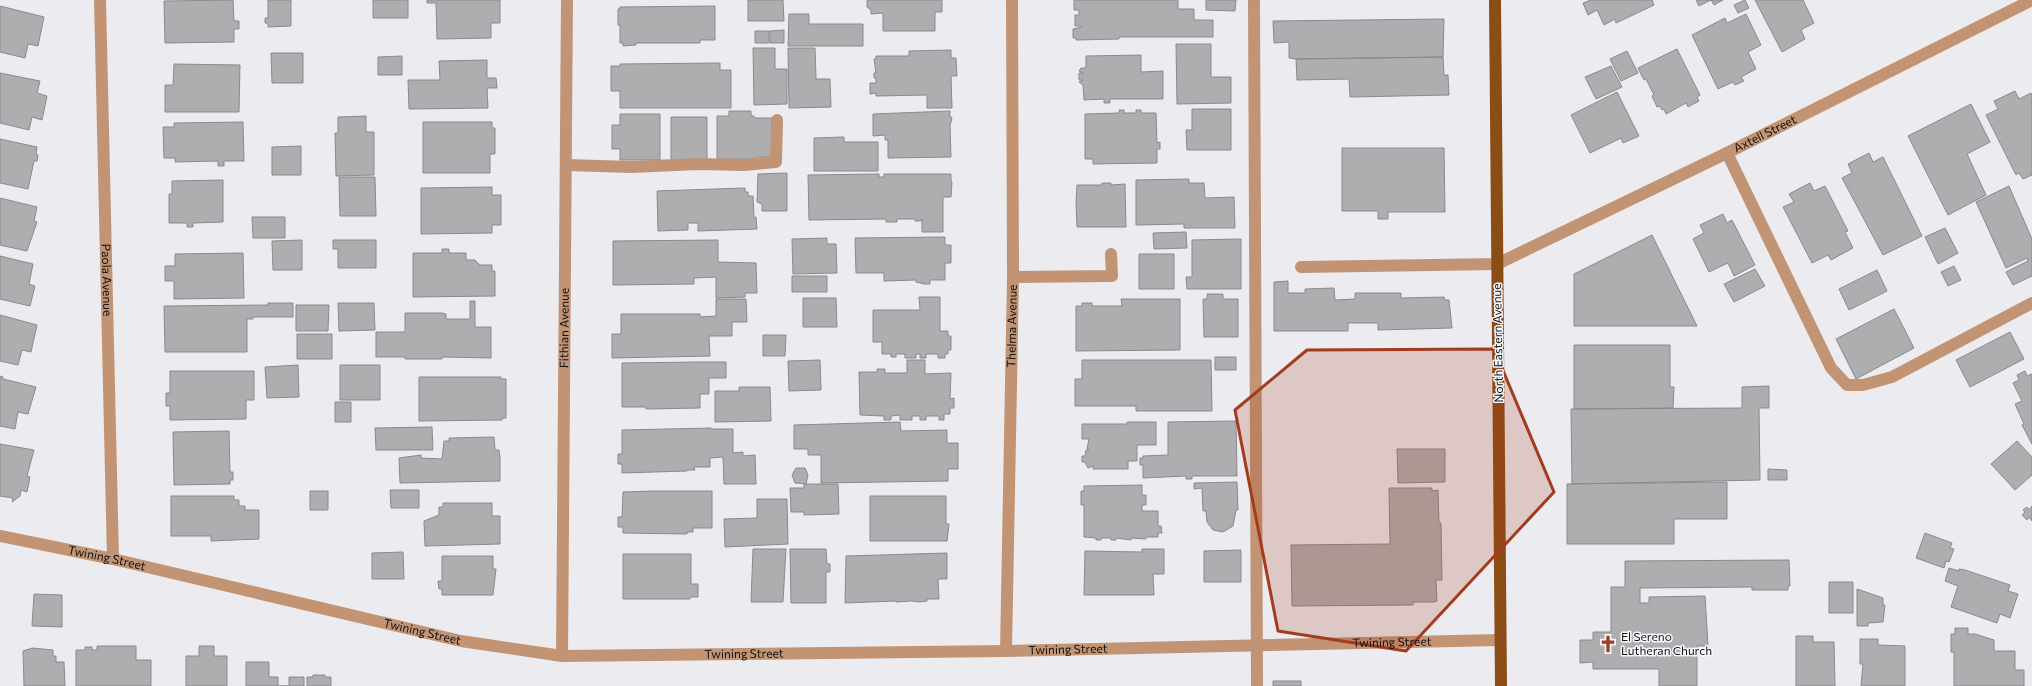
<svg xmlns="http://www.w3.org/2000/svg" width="2032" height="686" font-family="Commissioner,sans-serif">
<rect width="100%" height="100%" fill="#ececf0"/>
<path fill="#aeaeb1" stroke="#8a898d" d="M233 0 234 21H239V29H234V42L165 43 164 1Z
M268 0H291V26L268 27V23H265V18H268Z
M373 0H408V18H373Z
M427 0H500V23H491V38L437 39 436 3H427Z
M748 0H783L784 21H748Z
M867 0H942V12H935V31H883V13L871 14V10L867 7Z
M1074 0H1178V9H1194V20H1213V37H1119V39L1076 40V38H1073V29L1082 27V26H1075V15H1079V10H1074Z
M1206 0H1236L1235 11 1206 10Z
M1591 0H1652L1654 5 1616 23 1615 19 1604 25 1597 10 1588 15 1583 3Z
M1696 0H1723L1714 5 1711 0 1699 6Z
M1745 0 1749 8 1738 13 1734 5Z
M1755 0H1803L1814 23 1801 30 1805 39 1782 52Z
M0 6 44 17 38 46 28 44 25 58 0 52Z
M715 6V40H700V43H636V45L623 46V43H620V25H618V9H620V7Z
M789 14H809V24H863V46H788Z
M1746 14 1761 45 1748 52 1756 69 1741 77 1744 81 1735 85 1733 82 1718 89 1692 35 1725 18 1727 23Z
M1444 19 1443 57 1296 59 1289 58V42L1274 43 1273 21Z
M784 30V43H770V31Z
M755 31H769V43H755Z
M1176 44H1211V77H1231V103L1177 104Z
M753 48H775V69H787V104L754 105Z
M788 48H815L816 79H830L831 107 789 108Z
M1677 49 1700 95 1697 97 1699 101 1688 107 1686 103 1666 114 1664 109 1662 110 1660 106 1657 107 1652 96 1654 95 1646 79 1644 80 1638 68Z
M951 50V58H956L957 76H951L952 108H927V95L876 96V93L870 94V83H876V78H874V73H876L874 59H876V56H909V51Z
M1627 51 1638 73 1621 81 1610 59Z
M271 53H303V83H272Z
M1141 55V72L1163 71V99H1110V103H1104V99L1084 100 1083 85 1079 82 1083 80H1079V73H1083L1079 71 1081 68H1086V56Z
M402 56V75H378V57Z
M1443 57 1444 75H1448L1449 95 1350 97 1349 79 1297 80 1296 59Z
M487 60V78H496L497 88H487L488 108 409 109 408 80H440L439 61Z
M720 63V70H731V108H620V91H611V66H620V64Z
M174 64 240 65 239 112H165V85H173Z
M1611 66 1622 87 1596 99 1585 77Z
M0 73 40 81 37 93 47 96 42 120 32 117 29 130 0 123Z
M2015 91 2019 99 2031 93 2032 95V175L2023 179 2019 173 2016 175 1986 115 1998 109 1994 101Z
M1617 92 1639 136 1623 143 1621 138 1590 153 1571 115Z
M1971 104 1990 142 1967 154 1986 195 1948 215 1908 136Z
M1192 109H1231V150H1187L1186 130H1192Z
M1119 110H1124V113H1136V110H1141V113H1156L1157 143 1160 142V149H1157V163L1093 164V159H1085V114L1119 113Z
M729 111H751V116H754V118H772V157H755V159H717V116H729Z
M950 111V116L952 118 950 126 951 157 888 158V140H885V135L873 136V114Z
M620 114H660V160H620V149H612V125H620Z
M366 116V132H374V175L336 176 335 133H338V117Z
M671 117H707V160H671Z
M243 122 244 161H224V166H218V161L175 162V158H164L163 127H174V123Z
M423 122H492V128H495V154H490V173H423Z
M844 137V142H878V171H814V138Z
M0 139 37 147 36 154 38 155 37 161H34L28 189 0 183Z
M301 146V175H272V147Z
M1342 148H1444L1445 212H1388V219H1378V211H1342Z
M1869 153 1873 162 1883 157 1922 236 1883 255 1842 178 1852 173 1848 164Z
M787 173V211H762V204L757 202 758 174Z
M879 174V177H884V174H951V181L952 182 951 197H943V232H922V219L921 221H915V219H897V222H886V219L809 220 808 175Z
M339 177H375L376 216H340Z
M1189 179V183H1204L1205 198 1234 197 1235 228H1184V224L1136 225V180Z
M223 180V222L193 223V227H187V223H169V194H172V181Z
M1102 183H1111V185L1125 184 1126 227H1077L1076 203 1077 185H1102Z
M1810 183 1814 191 1825 186 1848 231 1845 232 1853 248 1831 260 1828 255 1812 263 1783 207 1794 202 1789 194Z
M2009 186 2032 239V276L2013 285 2006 272 2028 261 2027 258 2006 268 1976 202Z
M492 187V195H501V225H492V233L421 234V188Z
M745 188V192H748V196H753L754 217H756L757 229 698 231V223H688V230L658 231 657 191Z
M0 198 37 207 34 221 37 222 27 251 0 245Z
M1723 214 1727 223 1732 220 1755 265 1734 276 1728 263 1709 272 1693 239 1704 233 1700 225Z
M252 217H285V238H253Z
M1945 228 1958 253 1938 264 1925 237Z
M1186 232 1187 248 1154 249 1153 233Z
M1652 235 1697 326H1574V274Z
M945 237V245H951V263H945V280H930V284H924L916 282V280L884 281V273H856L855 238Z
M827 238V244H836L837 273 793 274 792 239Z
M1241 239V289H1187L1186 277H1192V240Z
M302 240V270H273L272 241Z
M333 240H376V268H338V249H333Z
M718 240V262L756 263 757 293H745V297L716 298V277L694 278V284L613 285V241Z
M442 249H449V253H466V260H475L480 265H492V271H495V296L413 297V253H442Z
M243 253 244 298 174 299V281H165V266H175V254Z
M1139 254H1174V289H1139Z
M0 256 33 264 29 284 35 286 30 306 0 299Z
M1954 266 1961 280 1948 286 1941 272Z
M1755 269 1765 286 1734 302 1724 284Z
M1877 270 1887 291 1849 310 1839 289Z
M792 276H827V292H792Z
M1288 281V293H1305V289L1334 288 1335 300 1355 299V293H1401V298L1444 297 1445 300H1449L1452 328 1378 330V323H1348V331H1274V282Z
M1207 294H1223V299H1238V337H1204L1203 299H1207Z
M919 297H940V331H948V336H951V350H948V354H945V358H938V354H926V358H920V354H916V358H905V354H896V357H891V354H882V342H873V310H920Z
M803 298H836L837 327H803Z
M716 299H746L747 322H732V336H709L710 356 612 358V334H621V314H700V317L716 316Z
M1121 299H1180V350L1076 351V306H1082V303H1092V306H1122Z
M470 301H475V327H491V358L442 357V359H405V357H376V332H405V313H442L446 314V319H470Z
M268 303H293V317H253V319H247V352H165L164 306 268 305Z
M338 303H374L375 330 339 331Z
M296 305H329L328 331H296Z
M1894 309 1914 348 1856 379 1836 339Z
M0 315 37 325 31 352 22 350 18 365 0 361Z
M2010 332 2024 359 1970 387 1956 360Z
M297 334H332V359H297Z
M763 335H786L785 356H763Z
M1574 345H1670V387H1674L1673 408 1574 409Z
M1215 357H1236V370H1215Z
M820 360 821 390 789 391 788 361Z
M907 360H925V374L951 373 950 399 954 398V408H950V414H944V420H939V416H926V420H920V416H912V420H900V415L891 416V420H884V416L860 415 859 372H877V369H885V373H907Z
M1082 360H1211L1212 411H1136V406H1075V379H1082Z
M698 362H726V378H709V394H700V408L646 409V407H622V363Z
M298 365 299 397 267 398 265 367Z
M340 365H380V400H340Z
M170 371H254V400H246V419L170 420V406H166V393H170Z
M2025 371 2027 376 2032 374V444L2022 425 2024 424 2015 404 2022 401 2013 383 2019 380 2017 375Z
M0 376 3 377V379L36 387 28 414 18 412 15 429 0 426Z
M419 377H501V379H506V418H502V420L419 421Z
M1769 386V408H1759L1760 480 1572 484 1571 409 1742 408V387Z
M739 387H770L771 421 715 422V391H739Z
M335 402H351V422H335Z
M1236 421 1237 476H1192V479H1186V476L1143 478V465H1140V458H1143V456L1168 455V422Z
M900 422 901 431 947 430V443H958V469H948V481L821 483V455H808V449H794V425Z
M1127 422H1156V445H1137V461H1128V469H1093V466L1088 468 1085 462H1082V456H1085L1086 450H1089L1087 449 1089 439H1082V424H1127Z
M432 427 433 450H376L375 428Z
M711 428V429H733V453L743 452V456L755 455 756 484H724L723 457 710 458V467H694L695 470H687V471L622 473V464H618V454H622V430Z
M229 431 230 472H233V480H230V484L174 485 173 432Z
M494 437 495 450H499L500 458V481L400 483 399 458 421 455V458L442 459 444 441H449V438Z
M2017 441 2032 457V475L2015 490 1991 464Z
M0 444 34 450 27 476 30 477 27 492 21 490 20 496 12 502 13 498 0 496Z
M1397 449H1445V482L1398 483Z
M796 468H805L808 475 806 484 795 483 792 475Z
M1768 469 1787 470V480H1768Z
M1237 482 1238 510H1236L1233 526 1223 532 1213 530 1207 522 1206 511H1203L1202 488 1194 489V483Z
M1727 482V519H1674V544H1567V484Z
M804 484H838L839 514 804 515V512H791L790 488H804Z
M1142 485V495H1146V505H1142V511H1158V526H1161L1162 533H1158V537H1146V539L1131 538V540L1116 538V540H1111V538H1101V540H1096V538L1084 537V505H1081V491H1084V486Z
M1389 488H1432V491L1438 490 1439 523H1441L1442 580H1436L1437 601 1434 602H1413V605L1292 606 1291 545 1390 544Z
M390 490H419V508H391Z
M310 491H328V510H310Z
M654 491H712V528H693V532H687V534L623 533V527H618V517H622L623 492Z
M171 496H234V500H239V506H245V510H259V539L211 541V536H171Z
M870 496H946V524H949L947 541H870Z
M757 499H787L788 544 725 547 724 519 757 518Z
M443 503H492V516H500V544L425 546 424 521 439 515V507H443Z
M2032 506V521L2029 517 2027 520 2022 515 2025 512 2023 510 2027 507 2029 510Z
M1925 533 1952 543 1950 548 1954 549 1949 562 1946 561 1944 568 1916 558Z
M753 549H786L783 602H751Z
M790 549H826L827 564H830V572H826V603H791Z
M1142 549H1164V574H1153L1154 595H1084L1085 551 1142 552Z
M1241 550V582H1204V551Z
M403 552 404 579H372V553Z
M947 553V579H938L939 599H927V601L920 602 911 601 896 602V601L845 603 846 556Z
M623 554H691V584H698V597H690V599H623Z
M442 556H493V569H496L493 595H442V589H439L438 581H442Z
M1789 560 1790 586H1788V590H1752V587L1640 588V603H1649V597L1705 596 1708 646H1697V686H1659V669H1593V662L1580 663V640H1593V632H1611V587H1625V561Z
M1949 568 1959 571V569L1965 570 2010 585 2008 591 2018 594 2010 618 2000 614 1997 623 1951 607 1958 586 1945 581Z
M1829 582H1853V613H1829Z
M1857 589 1883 598V605H1885L1883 622 1868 623V626H1857Z
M34 594 62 595V627L32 626Z
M1955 628H1968V634H1975L1994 640V651H2015V670H2024V686H1954V652H1951V634H1955Z
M1796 636H1813V642H1834L1835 686H1796Z
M1860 639H1878V645L1905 646V686H1861L1863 664H1860Z
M97 646H136V660H151V686H76V650H85V647H92V650H97Z
M199 646H214V656H227V686H186V656H199Z
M32 648 53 650V656H56V662H64L65 686H24L23 651Z
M246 662H269V677H278V686H289V677H304V686H246Z
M313 675H325V677H331V686H307V677H313Z
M1273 681H1301V686H1273Z"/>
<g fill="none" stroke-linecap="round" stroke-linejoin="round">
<g stroke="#c29474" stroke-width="12">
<path id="s1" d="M100 0 113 559"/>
<path d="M1254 0 1257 686"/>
<path d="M1727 153 1831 368 1847 385H1863L1892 377 2032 303"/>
<path d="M566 165 632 167 698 164 744 165 776 162 777 120"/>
<path id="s2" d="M1301 267 1497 264 1727 153 2032 0"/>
<path d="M1013 277 1112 276 1111 254"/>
<path id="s3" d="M0 536 113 559 461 641 562 656 1006 651 1500 640"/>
<path id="s4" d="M1006 651 1013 277 1012 0"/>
<path id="s5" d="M562 656 567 0"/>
</g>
<path stroke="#8c4c15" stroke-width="12" d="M1495 0 1501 686"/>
</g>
<path fill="#a33b1f" fill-opacity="0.2" stroke="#a33b1f" stroke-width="3" stroke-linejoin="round" d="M1494 349 1554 492 1406 651 1278 631 1235 410 1307 350Z"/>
<defs>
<g id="church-bare" transform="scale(1.38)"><path d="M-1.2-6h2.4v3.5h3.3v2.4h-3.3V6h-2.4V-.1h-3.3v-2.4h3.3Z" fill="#a33b1f" stroke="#f9f9fd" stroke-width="2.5" paint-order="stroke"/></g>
</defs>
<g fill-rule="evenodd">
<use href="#church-bare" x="1608" y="644"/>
</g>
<g text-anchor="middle" stroke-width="3" stroke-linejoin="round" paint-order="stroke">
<g font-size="12" fill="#111112" stroke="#f9f9fd">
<text dy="4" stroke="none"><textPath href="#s2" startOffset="494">Axtell Street</textPath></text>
<text dy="4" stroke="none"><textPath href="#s1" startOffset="280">Paola Avenue</textPath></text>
<text dy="4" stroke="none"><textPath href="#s4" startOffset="325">Thelma Avenue</textPath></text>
<text dy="4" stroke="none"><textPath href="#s5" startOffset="328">Fithian Avenue</textPath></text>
<text transform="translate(1498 343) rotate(-91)" y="4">North Eastern Avenue</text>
<text dy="4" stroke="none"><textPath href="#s3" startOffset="109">Twining Street</textPath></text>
<text dy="4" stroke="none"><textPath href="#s3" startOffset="433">Twining Street</textPath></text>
<text dy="4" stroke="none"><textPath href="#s3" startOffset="1405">Twining Street</textPath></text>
<text dy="4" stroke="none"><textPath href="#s3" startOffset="1081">Twining Street</textPath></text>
<text dy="4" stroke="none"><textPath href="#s3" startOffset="757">Twining Street</textPath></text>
</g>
<g font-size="12" fill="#111112" stroke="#f9f9fd" text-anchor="start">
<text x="1621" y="641">El Sereno<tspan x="1621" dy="14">Lutheran Church</tspan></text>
</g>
</g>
</svg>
